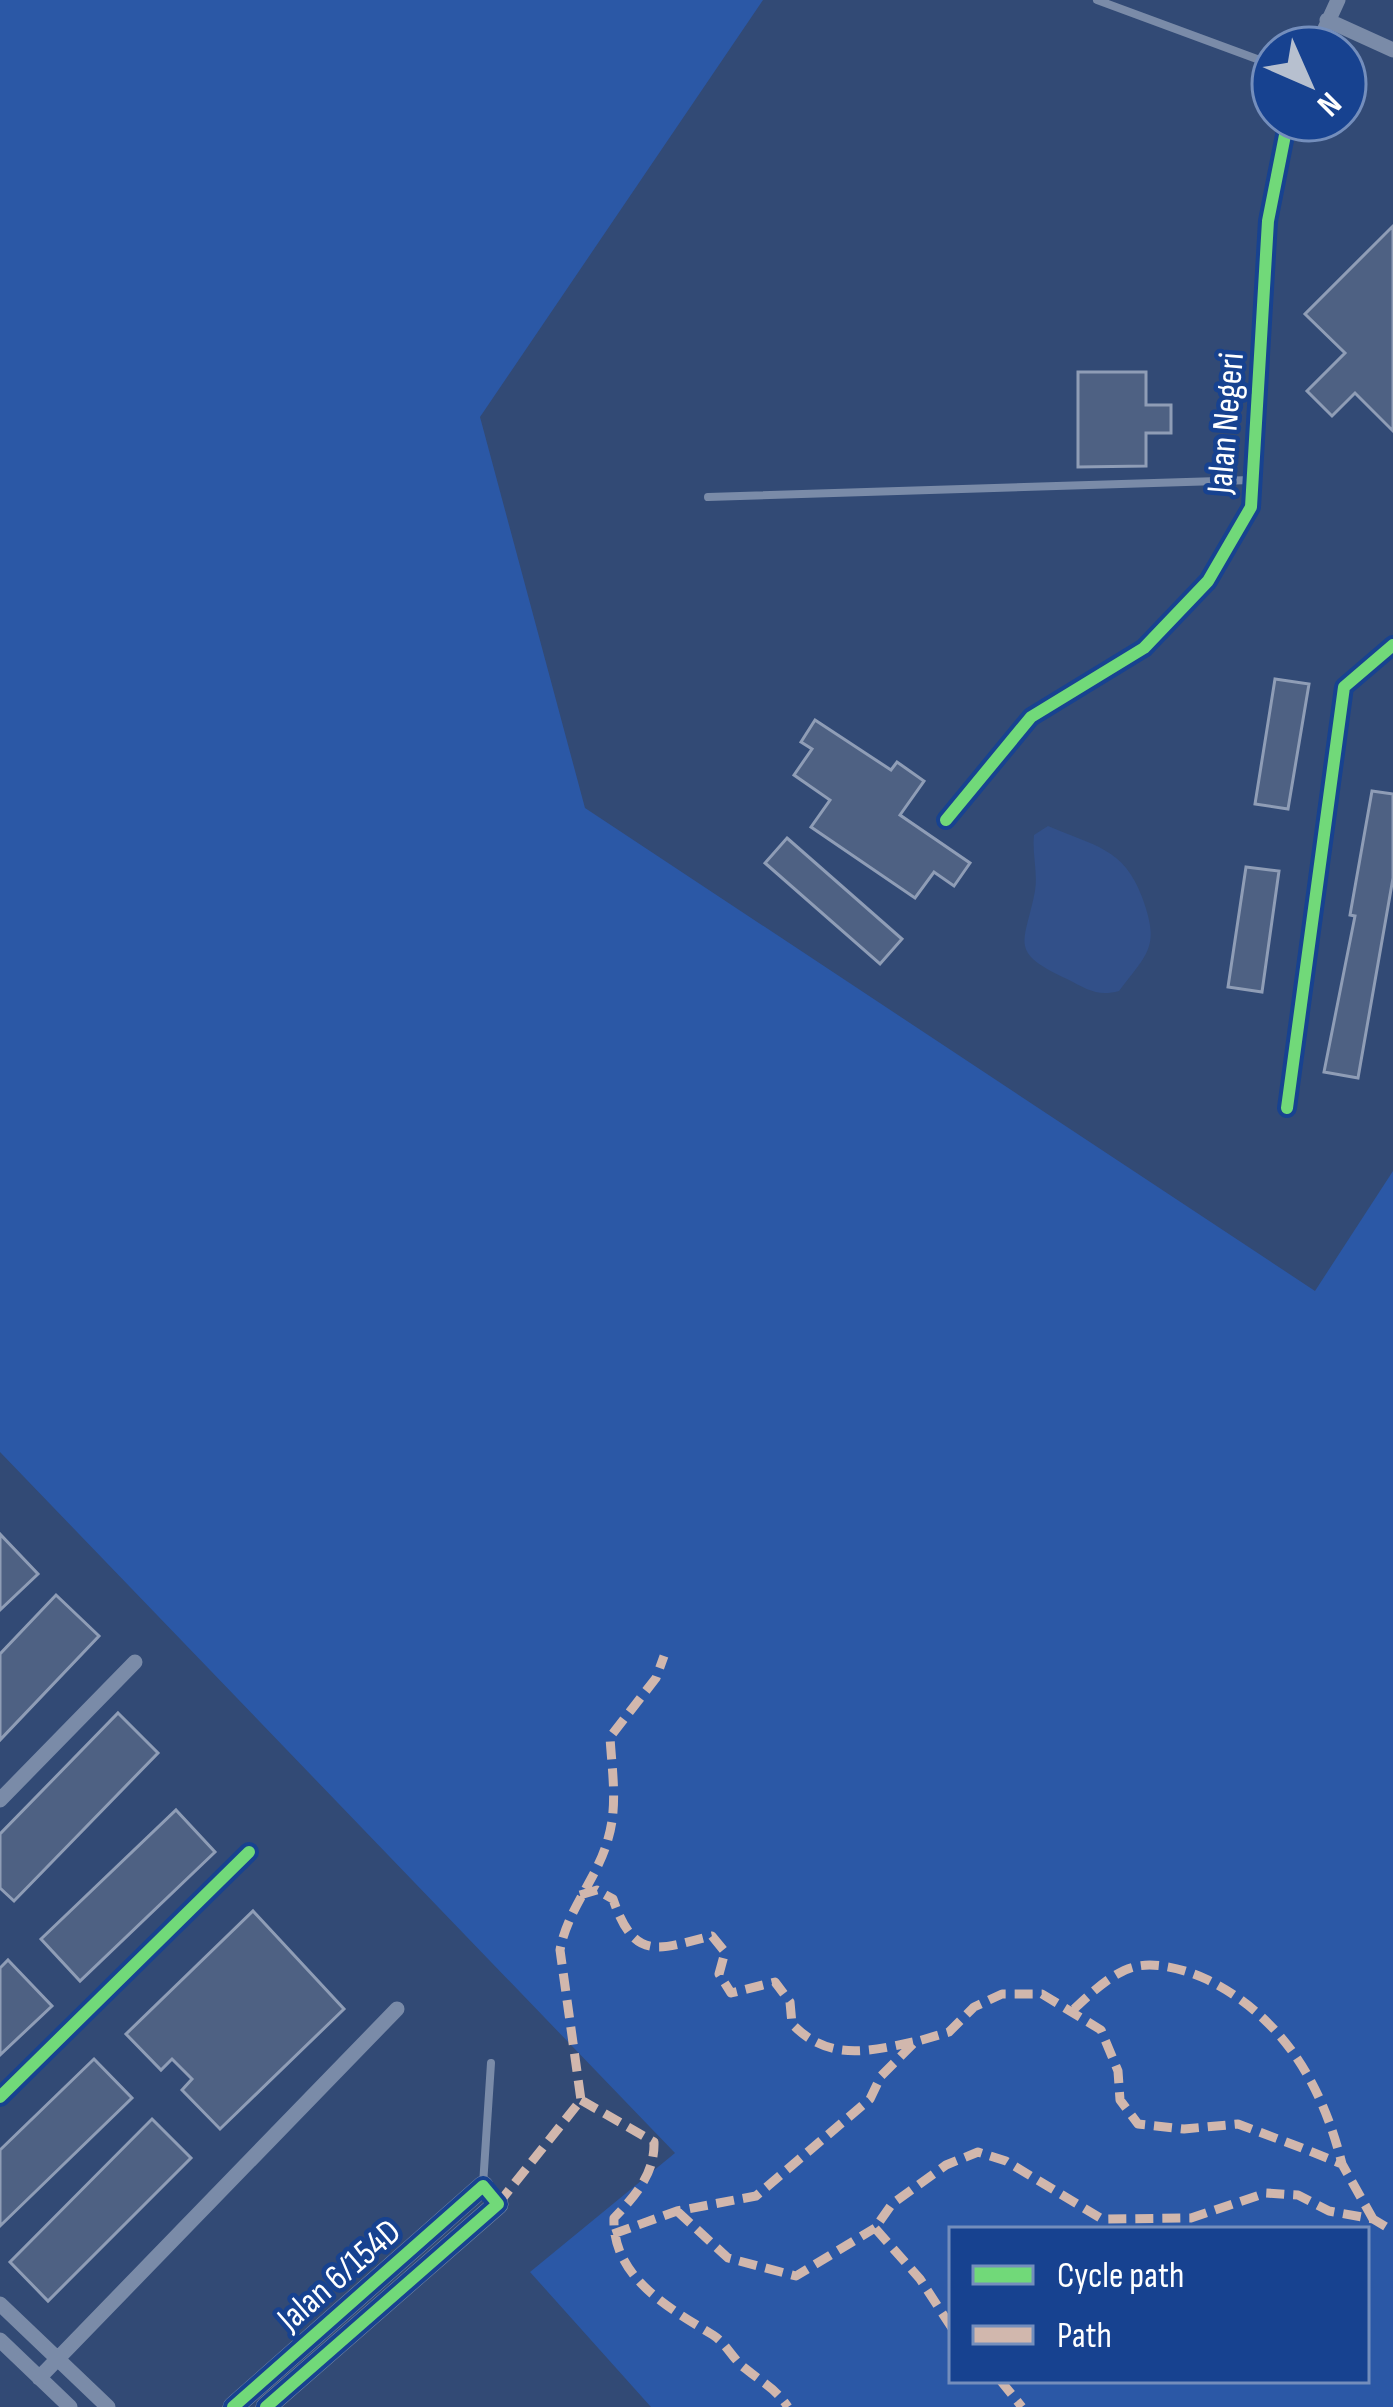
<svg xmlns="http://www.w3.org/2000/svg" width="1393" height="2407" font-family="'Sofia Sans Condensed',sans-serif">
<rect width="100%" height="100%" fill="#324a75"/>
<path fill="#2b58a6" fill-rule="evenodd" d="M0 0H763L480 417 585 808 1315 1291 1393 1171V2407H651L530 2272 675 2153 0 1452ZM952 2230H1366V2380H952Z"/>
<path fill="#325089" d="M1048 826C1094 846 1124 848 1142 897 1160 946 1149 952 1119 991 1097 997 1087 989 1067 979 1007 951 1025 944 1035 891 1038 872 1032 854 1034 835Z"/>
<path fill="#4e6183" stroke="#8f9db6" stroke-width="3" d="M1393 226V431L1355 393 1332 416 1307 391 1345 353 1305 314Z
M1078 372H1146V405H1171V433H1146V466L1078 467Z
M1275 679 1309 684 1288 809 1255 804Z
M815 720 891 770 897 762 924 781 900 815 970 863 954 886 934 872 915 898 811 827 830 800 794 775 812 749 801 742Z
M1372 791 1393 794V878L1358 1078 1324 1072 1355 916 1350 915Z
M787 838 902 939 880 964 765 863Z
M1246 867 1279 871 1262 992 1228 987Z
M0 1534 38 1574 0 1610Z
M56 1595 99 1636 0 1740V1654Z
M118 1713 158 1753 14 1901 0 1888V1834Z
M176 1810 215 1852 80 1981 41 1939Z
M253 1911 344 2009 220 2129 182 2090 192 2079 172 2059 161 2070 126 2034Z
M8 1960 52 2006 0 2055V1968Z
M94 2059 132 2098 0 2226V2150Z
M152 2119 191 2158 48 2301 10 2262Z"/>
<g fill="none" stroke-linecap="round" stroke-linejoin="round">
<path stroke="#7a8ba8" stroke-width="8" d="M1097 0 1273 65
M708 497 1251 480
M483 2185 491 2063"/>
<path stroke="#7a8ba8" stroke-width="15" d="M1327 20 1393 50
M1316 48 1338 0
M946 820 1031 717 1144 648 1208 581 1251 507 1268 221 1288 120
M1287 1108 1344 687 1393 645
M0 1800 135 1662
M0 2097 249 1852
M0 2304 108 2407
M0 2340 70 2407
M39 2378 397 2009"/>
<path stroke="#7686a4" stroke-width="21" d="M233 2407 483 2186
M266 2407 498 2204"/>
<path stroke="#d1b7ad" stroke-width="9" stroke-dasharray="18 9" stroke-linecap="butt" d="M580 1895 597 1890 613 1899C635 1964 660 1948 712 1936L725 1952 719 1974 731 1993 775 1982 790 2002 792 2024C828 2061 866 2052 913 2042
M1074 2009C1090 1994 1113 1972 1134 1967 1155 1961 1187 1970 1206 1979 1282 2016 1322 2084 1342 2164
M581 2100 654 2142C655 2174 635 2196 614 2218 612 2277 669 2308 713 2335 727 2344 733 2360 746 2369 763 2383 775 2388 788 2407
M498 2204 581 2100 560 1950C568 1908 597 1879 608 1839 618 1806 612 1771 610 1737L656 1678 664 1656
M677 2211 728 2258 796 2276 875 2228
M613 2234 677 2211 756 2196 870 2099 881 2076 915 2042 949 2032 974 2007 1002 1994H1042L1101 2030 1118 2071 1120 2100 1138 2124 1184 2129 1238 2124 1302 2148 1342 2164 1373 2219
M952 2328 920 2279 875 2228 892 2204 946 2165 978 2152 1006 2161 1102 2219 1191 2218 1266 2193 1298 2195 1329 2211 1373 2219 1393 2231
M1000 2380 1022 2407"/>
<g stroke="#174290" stroke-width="20">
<path id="cycleway" d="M946 820 1031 717 1144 648 1208 581 1251 507 1268 221 1288 120
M1287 1108 1344 687 1393 645
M0 2097 249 1852
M233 2407 483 2186 498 2204 266 2407"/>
</g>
<use href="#cycleway" stroke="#71d979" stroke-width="12"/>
</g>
<g text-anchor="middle" stroke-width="9" stroke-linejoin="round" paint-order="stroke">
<g font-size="36" fill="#fff" stroke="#174290">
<text transform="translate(1224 423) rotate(-85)" y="13">Jalan Negeri</text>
<text transform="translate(338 2274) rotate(-41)" y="13">Jalan 6/154D</text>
</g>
</g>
<rect x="949" y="2227" width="420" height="156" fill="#174290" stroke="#748ebc" stroke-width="3"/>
<rect x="973" y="2266" width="60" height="18" fill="#71d979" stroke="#748ebc" stroke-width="3"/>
<text x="1057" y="2287" font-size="36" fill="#ffffff">Cycle path</text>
<rect x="973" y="2326" width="60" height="18" fill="#d1b7ad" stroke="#748ebc" stroke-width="3"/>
<text x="1057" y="2347" font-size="36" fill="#ffffff">Path</text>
<g transform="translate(1309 84) rotate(135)"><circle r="57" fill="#174290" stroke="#748ebc" stroke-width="3"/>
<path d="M0-9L21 45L0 30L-21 45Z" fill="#b7c0cf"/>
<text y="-18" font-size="33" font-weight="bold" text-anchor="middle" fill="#ffffff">N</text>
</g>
</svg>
